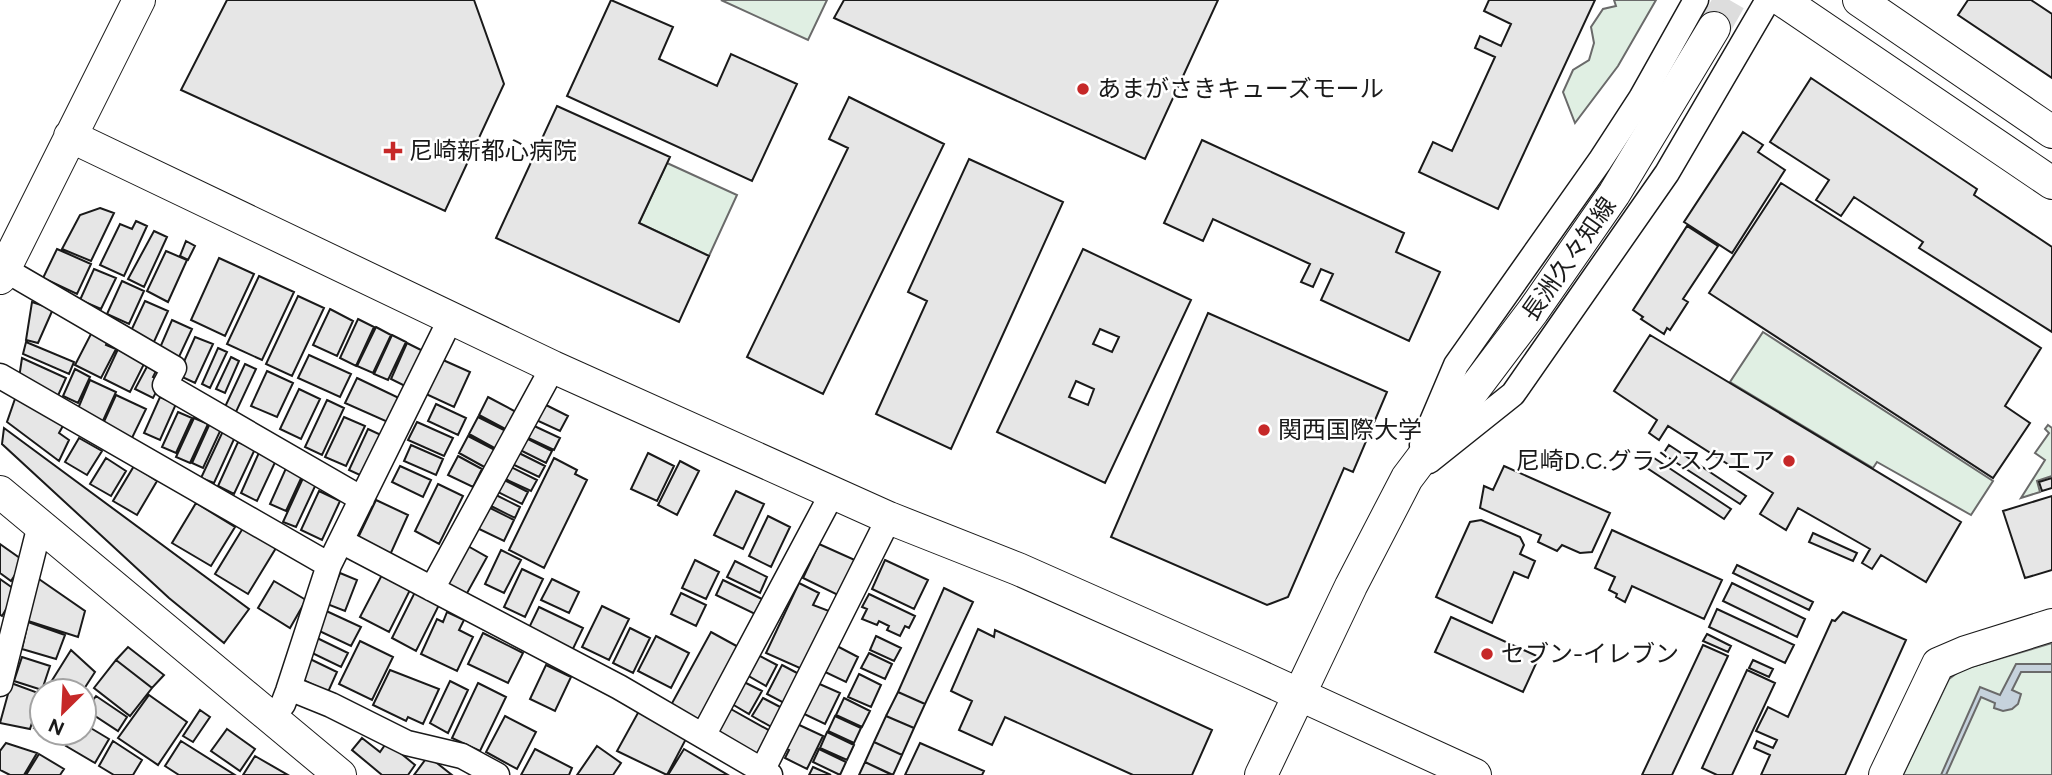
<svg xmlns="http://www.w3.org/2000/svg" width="2052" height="775" font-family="Figtree,'Noto Sans JP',sans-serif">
<rect width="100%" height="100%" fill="#fff"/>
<path fill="#e0efe3" stroke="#6a6a6a" stroke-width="2" d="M721 0H827L808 40Z
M1614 0H1656L1618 66 1575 123 1563 92 1573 70 1589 60 1594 43 1591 27 1603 9 1616 6Z
M667 163 737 195 709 256 639 223Z
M1763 332 1993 481 1971 515 1877 462 1873 468 1730 382Z
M2048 425 2052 428V476L2037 481 2040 492 2021 498 2045 460 2035 453 2049 433 2045 429Z
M2052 643V775H1903L1949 679 1961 670Z"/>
<path fill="#c6d2dc" stroke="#6a6a6a" stroke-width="2" d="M2016 664H2052V672H2021L2012 690 2021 694 2018 704 2012 709 2003 711 1994 708 1995 703 1981 697 1946 775H1941L1980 687 2000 695Z"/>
<path fill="#e6e6e6" stroke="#1a1a1a" stroke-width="2" fill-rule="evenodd" d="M227 0H474L504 84 445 211 181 90Z
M611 0 673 27 659 59 717 86 731 54 797 84 752 181 567 96Z
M844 0H1218L1145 159 834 18Z
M1489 0H1595L1498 209 1419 172 1433 142 1452 151 1495 57 1475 48 1480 36 1501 46 1511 24 1484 11Z
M1968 0H2031L2052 14V78L1958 15Z
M1811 78 1977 189 1974 195 2052 247V332L1919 248 1923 242 1854 197 1841 216 1816 200 1829 180 1770 142Z
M849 97 944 144 823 394 747 357 848 148 829 139Z
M557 106 670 157 639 223 709 256 679 322 496 238Z
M1743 132 1763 145 1758 152 1785 170 1732 253 1684 222Z
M1202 140 1404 233 1396 252 1440 272 1409 341 1321 300 1333 274 1321 269 1313 287 1301 282 1310 264 1213 219 1203 241 1164 223Z
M969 159 1063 202 951 449 876 414 927 301 908 292Z
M1781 183 2041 348 2005 406 2030 423 1993 478 1709 293Z
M100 208 114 213 91 261 62 249 80 215Z
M136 221 147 226 124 276 100 265 120 224 132 229Z
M1687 226 1718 246 1683 299 1688 302 1670 330 1667 328 1664 334 1641 319 1643 317 1633 310Z
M154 231 167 237 144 287 128 279Z
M186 241 195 246 188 260 180 256Z
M57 249 91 264 77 294 43 278Z
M1083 249 1191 300 1105 483 997 432ZM1100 329 1119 337 1112 352 1093 344ZM1076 381 1094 389 1088 405 1069 397Z
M166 251 187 260 168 302 147 291Z
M219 258 254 274 225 336 191 320Z
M94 269 116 278 101 309 80 300Z
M259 276 294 292 262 360 227 344Z
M122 281 144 291 129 324 107 314Z
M298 296 324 308 292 376 266 364Z
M145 301 168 311 153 344 130 333Z
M32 302 53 309 38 343 26 340Z
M330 309 353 321 337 356 313 345Z
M1208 313 1387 392 1353 472 1344 468 1288 597 1267 605 1111 537Z
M358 319 374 327 356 366 340 358Z
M172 320 192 329 178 359 159 350Z
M376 327 391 335 373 373 357 366Z
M92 332 108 340 106 345 116 349 101 378 75 365Z
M392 335 406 342 388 380 374 374Z
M1650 335 1961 522 1926 582 1881 555 1872 569 1862 563 1870 549 1798 508 1786 530 1760 514 1773 493 1668 426 1659 440 1649 433 1657 420 1614 391Z
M195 337 213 344 195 383 178 375Z
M26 342 74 362 69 374 23 354Z
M407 343 425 352 405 386 391 379Z
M119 347 146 360 130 392 104 379Z
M218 348 227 352 210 388 202 384Z
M309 355 351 374 340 397 298 378Z
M231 357 239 361 225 393 216 389Z
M22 358 66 378 56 400 19 378Z
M443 360 470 372 454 407 426 394Z
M150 361 159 365 153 377 162 381 153 398 135 389Z
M245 364 256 369 235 414 224 409Z
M75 369 90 377 78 403 63 396Z
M267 371 293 383 277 417 251 406Z
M357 378 401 399 390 423 345 403Z
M90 380 116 392 102 423 77 411Z
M299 389 320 399 301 439 280 429Z
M116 395 146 409 131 440 102 426Z
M16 396 64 424 59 433 69 440 59 461 7 422Z
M160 397 176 404 160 440 144 433Z
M488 397 518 413 509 431 479 415Z
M327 400 344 408 322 455 305 447Z
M542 403 568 416 560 431 534 419Z
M436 404 466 418 458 435 428 421Z
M178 412 192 418 176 453 162 447Z
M344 417 365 426 346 466 325 457Z
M478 417 508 432 498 450 469 434Z
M194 418 208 424 190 463 176 457Z
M211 421 222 427 203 468 192 463Z
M417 422 453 438 444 456 408 440Z
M530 424 560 438 554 450 524 436Z
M4 428 249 609 224 643 169 598 2 444Z
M368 429 381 435 362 476 349 470Z
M223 431 235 437 214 483 201 478Z
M468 436 497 451 488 469 459 453Z
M522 436 552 451 546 463 516 448Z
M79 438 102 451 87 475 65 462Z
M238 442 255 449 234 494 218 486Z
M411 445 443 459 436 475 404 461Z
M1669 445 1746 496 1740 504 1663 454Z
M261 448 278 456 257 501 241 493Z
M515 451 545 466 539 477 510 463Z
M648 453 674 466 657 501 631 489Z
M458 456 482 469 473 487 448 475Z
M1651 456 1731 509 1724 519 1644 466Z
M106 458 126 471 111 496 90 484Z
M554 458 577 470 575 474 587 480 544 568 509 550Z
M680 461 699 471 677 515 658 505Z
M507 465 537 480 531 491 501 477Z
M134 466 157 481 137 515 113 501Z
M287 466 303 474 286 511 270 504Z
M400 466 431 480 423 497 392 482Z
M1504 466 1610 513 1592 552 1580 553 1562 545 1557 551 1538 542 1541 535 1480 508 1484 486 1493 490Z
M304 476 317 482 296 527 283 522Z
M498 477 528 492 522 504 492 489Z
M2052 478V488L2042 491 2039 482Z
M438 484 463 496 439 544 415 531Z
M319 491 340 501 322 540 301 530Z
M736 491 764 504 743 549 714 535Z
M494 494 520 507 515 518 489 505Z
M2052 496V570L2025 578 2003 511Z
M376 500 408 515 390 555 357 540Z
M196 503 235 527 211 566 172 543Z
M486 506 514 520 504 541 475 527Z
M768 516 790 527 771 567 749 556Z
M1481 520 1520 537 1524 545 1520 554 1535 561 1528 578 1514 572 1492 623 1436 597 1470 522Z
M243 528 276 548 248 594 215 574Z
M1612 530 1722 580 1704 619 1632 586 1625 602 1616 597 1617 594 1609 590 1615 577 1595 568Z
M1813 533 1857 553 1853 561 1809 542Z
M0 544 24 561 11 581 0 573Z
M819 544 857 561 840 596 803 578Z
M466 545 487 557 466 595 445 583Z
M501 550 521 560 504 593 485 584Z
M695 560 719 572 706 599 682 588Z
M885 560 928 580 914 609 872 589Z
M735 561 767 577 760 593 727 577Z
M1737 565 1813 602 1809 610 1733 573Z
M522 569 543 579 525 617 504 607Z
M384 571 412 586 389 632 360 617Z
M340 573 357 580 345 611 327 604Z
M36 577 85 611 78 637 25 620Z
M0 579 17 591 2 616 0 615Z
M552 579 579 592 569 613 541 600Z
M723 580 762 599 755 614 716 595Z
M274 581 306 600 290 628 258 608Z
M799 583 819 593 813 605 829 611 802 669 766 653Z
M1732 583 1805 619 1797 637 1723 601Z
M944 588 973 602 925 704 898 692Z
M415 592 439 605 416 651 392 638Z
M681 593 706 605 696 626 671 614Z
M869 594 915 616 909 628 905 626 900 636 887 630 889 626 879 621 877 625 862 619 867 609 862 607Z
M602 606 629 619 609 660 582 647Z
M539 607 583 628 570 655 526 634Z
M322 609 361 627 351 646 313 628Z
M1717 609 1794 645 1785 663 1709 627Z
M447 612 464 620 459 630 473 637 457 671 421 654 437 619 443 622Z
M1843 612 1906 640 1845 775H1761L1770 755 1754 748 1757 741 1773 748 1777 740 1756 731 1768 707 1788 717 1832 620 1835 621Z
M1451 617 1539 657 1523 692 1435 652Z
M28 622 65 635 56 659 22 649Z
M630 628 650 638 633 673 613 663Z
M978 629 994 637 995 630 1212 730 1192 775H1133L1005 717 992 745 959 730 972 701 951 691Z
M711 632 742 649 701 722 671 705Z
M483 633 523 653 508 683 468 664Z
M1707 634 1731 646 1728 652 1703 641Z
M656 636 689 653 671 688 638 671Z
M876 636 901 648 894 661 870 650Z
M315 637 348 653 341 667 308 651Z
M360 641 393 657 372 700 339 684Z
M835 645 858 657 846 682 823 671Z
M1703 645 1728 656 1672 775H1642Z
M128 647 164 675 152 688 116 660Z
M71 650 95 672 84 689 91 695 84 706V691L46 690Z
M869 653 892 664 885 679 861 668Z
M758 655 777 665 766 686 747 675Z
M22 657 50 666 42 690 14 681Z
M308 658 337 672 328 692 299 678Z
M116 660 152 688 130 716 94 688Z
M1753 660 1773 669 1769 677 1749 668Z
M546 665 571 677 555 711 530 699Z
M782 665 799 674 784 703 767 694Z
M390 670 439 689 423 724 408 717 406 721 373 705Z
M1747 670 1775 683 1732 775H1717L1702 768Z
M859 674 881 685 871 707 848 697Z
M450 681 468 690 448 733 430 723Z
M744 682 762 691 749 714 732 704Z
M815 682 840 693 825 724 800 712Z
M11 683 41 694 30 729 0 723Z
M478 683 506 697 480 751 452 738Z
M898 692 925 704 914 728 886 716Z
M149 695 187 722 158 765 118 738Z
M96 696 127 717 118 731 86 710Z
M763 698 786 710 775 729 752 716Z
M844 698 870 711 862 727 836 715Z
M729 708 772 732 758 757 715 734Z
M42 710V732L34 728Z
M200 710 210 717 193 742 183 736Z
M639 711 687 737 667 775 617 751Z
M505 716 536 732 517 769 486 752Z
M835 716 861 728 854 743 828 731Z
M886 716 914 728 902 755 874 742Z
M795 723 823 736 807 769 785 758 789 750 783 748Z
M84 724 109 739 95 763 66 746 75 733H84Z
M227 729 255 749 240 771 211 751Z
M827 732 854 745 847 760 820 748Z
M44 733H71L65 744Z
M362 738 380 752 387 742 415 765 408 775H382L352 750Z
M113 741 142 760 133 775H114L99 766Z
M181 741 235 775H179L165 766Z
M874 742 902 755 893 775 865 762Z
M6 743 37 753 24 775H10L0 770V751Z
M920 743 984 771 982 775H905Z
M597 746 621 763 613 775H577Z
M535 749 572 768 569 775H521Z
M684 749 728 775H668Z
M819 749 846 762 840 775 813 762Z
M39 754 64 769 60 775H26Z
M255 756 288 775H243Z
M428 756 452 775H414Z
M865 762 892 775H859Z
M813 767 831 775H809Z"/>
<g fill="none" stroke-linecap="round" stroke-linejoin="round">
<path stroke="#ddd" stroke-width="32" stroke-dasharray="32 16" stroke-linecap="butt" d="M1714 28 1730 0"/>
<g stroke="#1a1a1a" stroke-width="27">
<path id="minor" d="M4 269 174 368 165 385 362 499
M0 376 329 565
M1422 445 1456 365 1600 161 1641 98 1696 0
M1429 461 1513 394 1667 173 1768 0
M341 541 619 687 770 775
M432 589 553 367
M0 684 40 525
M289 688 331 705 407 743 462 756 497 775
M270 718 283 704 288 691 329 565 451 318
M703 736 833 492
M760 775 889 518"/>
</g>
<g stroke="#1a1a1a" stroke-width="34">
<path id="tertiary" d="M1782 0 2052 183
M1859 0 2052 132
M70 136 553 367 889 518 1018 569 1248 671 1475 775
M0 278 139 0
M0 492 340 775
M1261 775 1351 586 1407 478 1533 311 1614 194 1714 28
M1885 775 1938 664 1966 652 2052 625"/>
</g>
<use href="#minor" stroke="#fff" stroke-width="24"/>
<use href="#tertiary" stroke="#fff" stroke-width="32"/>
</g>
<g fill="#c62828" stroke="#fff" stroke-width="2.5">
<circle cx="1083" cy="89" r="7"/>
<path d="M389.5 140.5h7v7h7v7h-7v7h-7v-7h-7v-7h7z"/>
<circle cx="1264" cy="430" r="7"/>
<circle cx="1789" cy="461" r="7"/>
<circle cx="1487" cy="654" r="7"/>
</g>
<g text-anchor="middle" stroke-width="5" stroke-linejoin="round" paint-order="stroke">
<g font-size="24" fill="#1a1a1a" stroke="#fff" text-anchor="start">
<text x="1097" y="97">あまがさきキューズモール</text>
<text x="409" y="159">尼崎新都心病院</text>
<text x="1278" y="438">関西国際大学</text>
<text x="1775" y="469" text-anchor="end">尼崎D.C.グランスクエア</text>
<text x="1501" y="662">セブン-イレブン</text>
</g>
<g font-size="24" fill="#1a1a1a" stroke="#fff">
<text transform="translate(1569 259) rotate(-55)" y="8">長洲久々知線</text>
</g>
</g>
<g transform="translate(63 712) rotate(204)"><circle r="33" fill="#ffffff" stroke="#a3a3a3" stroke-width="2"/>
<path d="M0-5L12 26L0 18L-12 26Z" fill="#c62828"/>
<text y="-10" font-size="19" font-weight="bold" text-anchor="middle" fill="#1a1a1a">N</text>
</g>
</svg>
